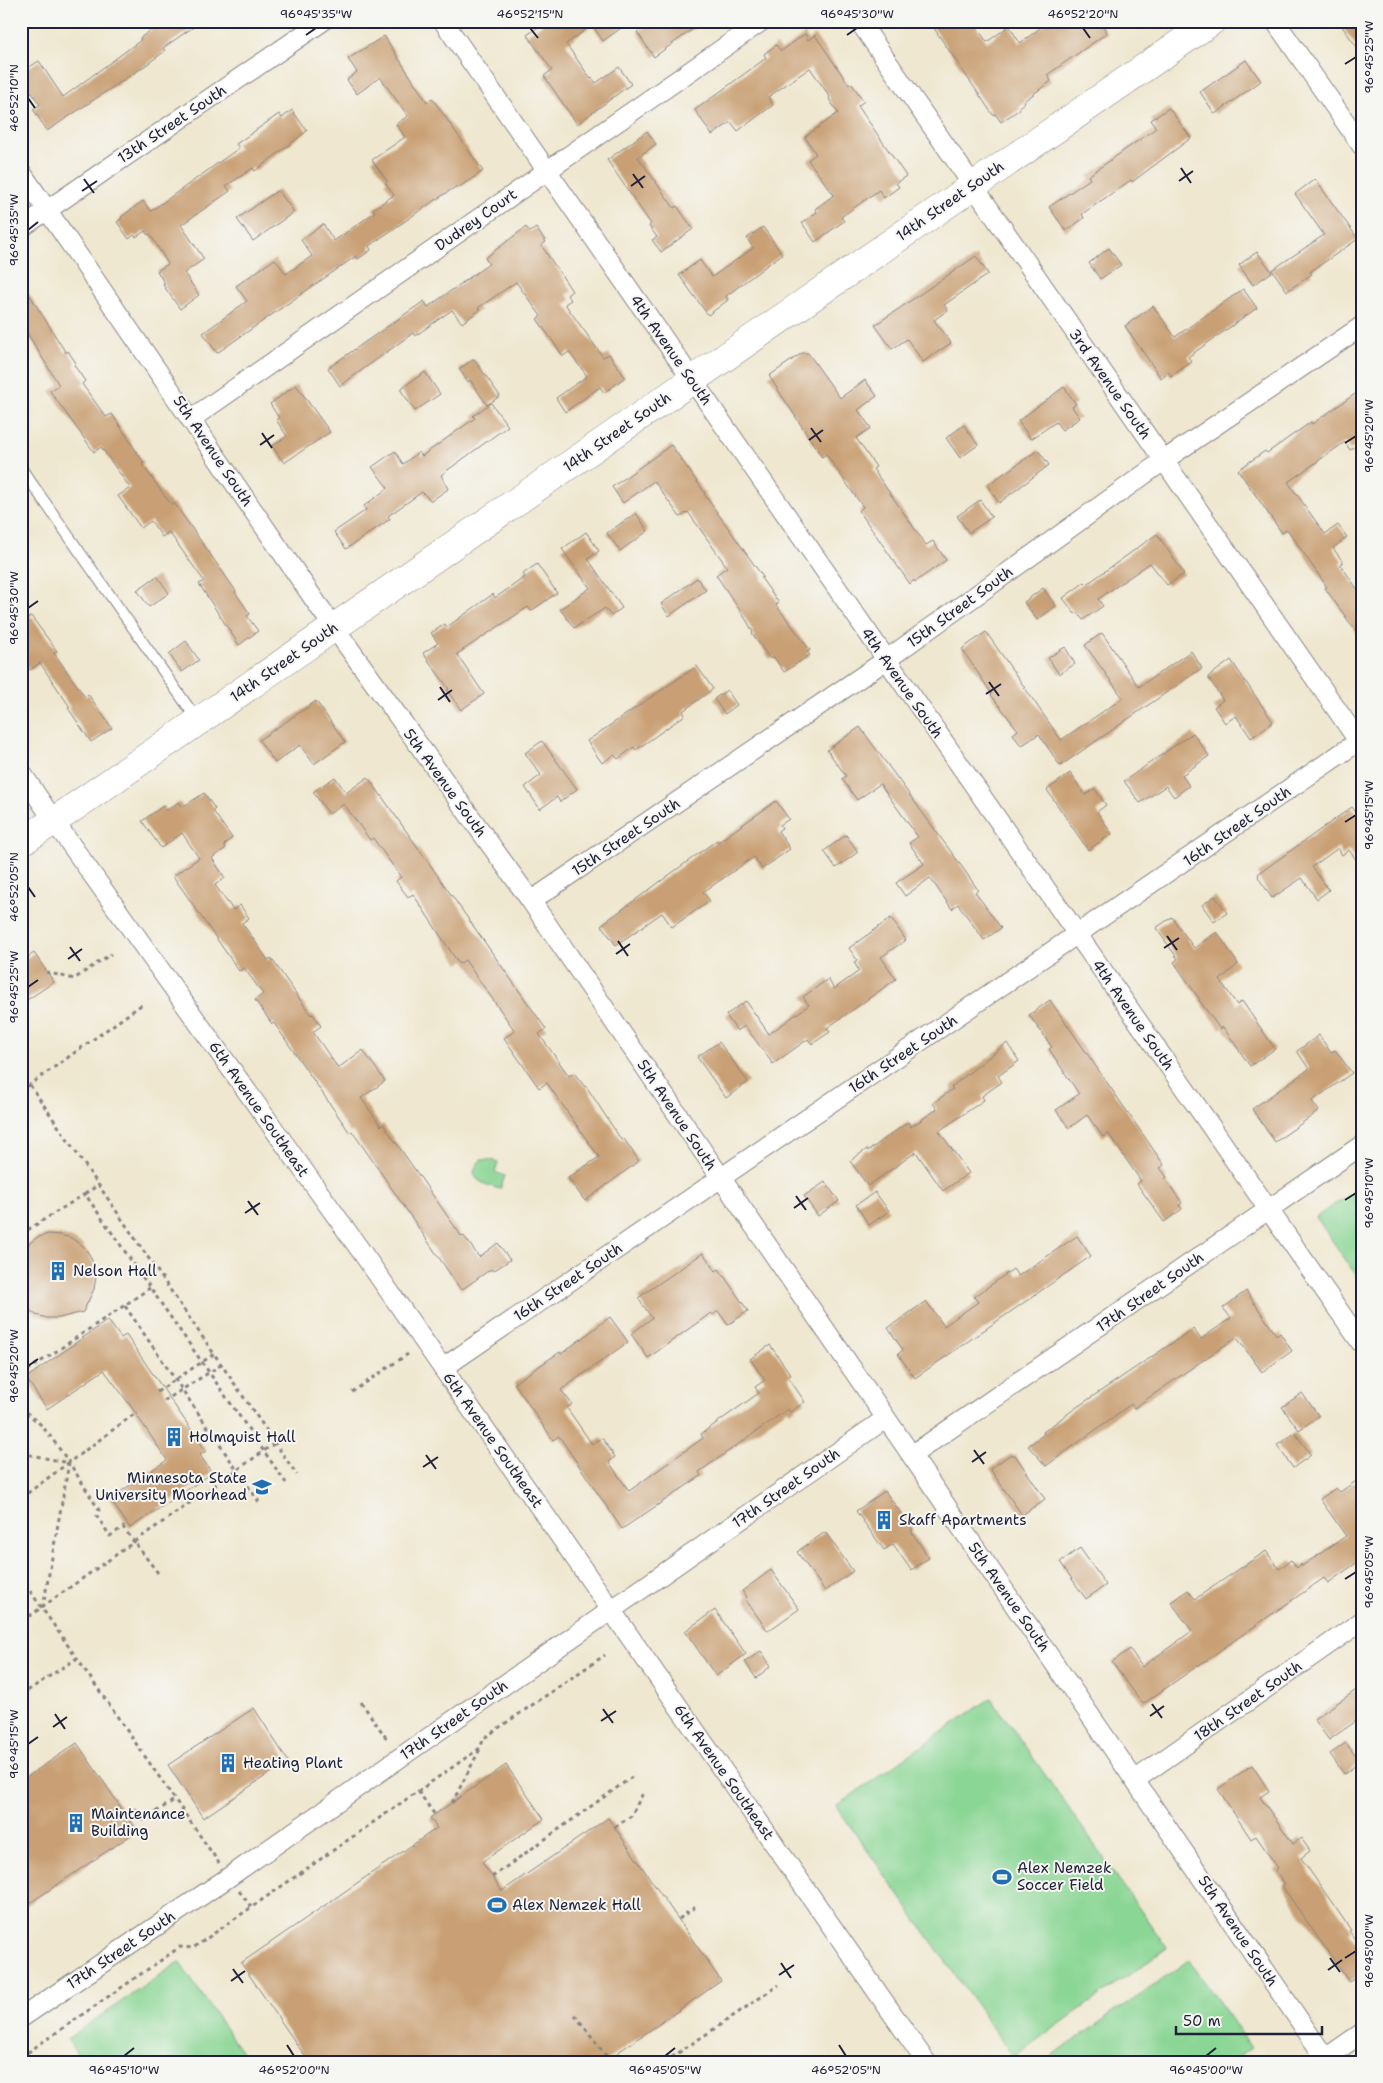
<svg xmlns="http://www.w3.org/2000/svg" width="1383" height="2083" font-family="'Shantell Sans',sans-serif">
<rect width="100%" height="100%" fill="#f6f6f2"/>
<filter id="ink" filterUnits="userSpaceOnUse"><feTurbulence type="fractalNoise" baseFrequency=".02" numOctaves="2"/><feDisplacementMap in="SourceGraphic" scale="10" xChannelSelector="R" yChannelSelector="G"/><feConvolveMatrix kernelMatrix="1 2 1 2 8 2 1 2 1" color-interpolation-filters="sRGB"/></filter>
<filter id="wash" filterUnits="userSpaceOnUse"><feTurbulence type="fractalNoise" baseFrequency=".0096" numOctaves="4" result="noise"/><feDisplacementMap in="SourceGraphic" scale="20" xChannelSelector="R" yChannelSelector="G"/><feGaussianBlur stdDeviation="1.12" result="paint"/><feColorMatrix in="noise" values="0 0 0 0 0 0 0 0 0 0 0 0 0 0 0 0 0 1.4 0 .05"/><feComposite in="paint" operator="in"/></filter>
<g filter="url(#wash)">
<rect width="100%" height="100%" fill="#efe7cf"/>
<path fill="#8ad694" stroke="#567c68" d="M481 1160H491L498 1162 495 1172 505 1176 500 1189C485 1185 463 1178 481 1160Z
M1362 1186V1284L1316 1217Z
M991 1698 1167 1948 1013 2057 836 1806Z
M1189 1960 1252 2048 1233 2062H1043Z
M179 1962 249 2062H83L67 2039Z"/>
<g id="blocks">
<path fill="#c9a075" d="M164 21H202L163 48 165 51 146 65 47 131 33 109 40 105 21 76V72L39 61 63 97 141 40 140 38Z
M547 21H631L603 41 592 25 566 44 591 79 592 78 596 83 619 67 631 84 577 124 544 76 552 70 527 35Z
M653 21H704L654 57 637 32Z
M929 21H972L987 42 1009 26 1020 43 1050 21H1100L1107 33 1047 75 1051 81 1024 101 1025 102 1019 107 1020 109 1001 122 995 114 993 115Z
M1338 21H1362V54Z
M805 34 808 40 815 35 849 85 851 83 864 101 858 106 906 176 896 183 899 187 884 198 879 190 841 217 844 221 815 242 802 223 817 212 815 209 834 195 808 160 816 154 805 137 838 113 829 99 830 97 810 68 768 97 773 105 738 131 731 122 712 135 695 110 766 58 764 54 776 45 781 51Z
M384 36 427 102 432 98 483 171 458 188 457 186 431 203 369 246 371 250 358 259 356 256 217 353 203 333 247 301 236 286 275 259 286 274 312 256 301 240 323 224 334 241 375 212 373 209 394 195 385 183 387 181 372 160 405 137 396 124 408 116 380 77 357 94 347 80 357 72 348 59Z
M1246 60 1261 81 1215 114 1200 92Z
M1169 108 1191 138 1132 182 1131 180 1082 214 1084 218 1066 231 1049 207 1090 179 1088 176 1156 128 1151 120Z
M292 110 307 131 255 171 253 168 226 186 230 191 181 225 204 259 184 273 199 295 180 309 163 285 165 284 157 271 168 264 150 234 148 235 145 231 136 237 134 235 129 239 117 222 122 218 121 217 143 201 151 211 239 148 236 144 279 114 282 118Z
M647 131 656 144 638 157 674 208 677 206 693 229 661 252 652 240 657 237 649 226 651 224 607 160Z
M1315 179 1358 239 1310 272 1312 274 1287 291 1272 270 1324 235 1295 194Z
M278 190 294 212 253 241 237 219Z
M526 227 530 232 536 228 546 242 541 245 572 291 567 295 571 300 565 304 603 357 609 354 625 377 604 393 600 387 565 412 556 398 587 376 569 352 563 356 537 319 541 316 516 282 478 308 480 310 462 323 452 310 415 336 413 333 340 386 328 368 424 301 428 307 476 273 489 264 485 258Z
M763 227 782 254 726 296 728 300 708 315 679 275 700 260 712 277 753 248 747 238Z
M1109 248 1121 265 1100 279 1089 263Z
M1257 252 1272 272 1253 285 1239 265Z
M976 256 988 274 944 305 948 310 934 320 951 343 923 362 907 339 892 349 875 325Z
M21 281 66 353 68 351 76 363 74 365 85 381 82 384 106 417 112 414 144 463 142 464 166 498 172 505 174 503 236 591 235 592 250 614 247 616 258 631 239 645 199 584 204 581 169 532 162 537 151 521 141 528 118 496 130 488 101 447 94 452 50 391 59 385 21 323Z
M1243 289 1257 308 1188 357 1192 362 1171 376 1168 372 1161 378 1125 326 1153 306 1175 337Z
M802 353H808L840 398 865 380 877 396 858 410 871 428 856 438 876 467 873 469 926 545 933 541 946 560 915 582 914 580 910 584 859 511 863 507 826 454 822 457 769 376Z
M474 359 500 396 487 405 470 380 468 382 459 369Z
M425 372 440 394 415 411 400 389Z
M296 385 330 432 284 463 272 446 287 436 276 420 279 418 270 404Z
M1064 387 1076 404 1072 407 1080 418 1062 430 1056 422 1031 439 1018 421Z
M1355 394 1362 402V442L1350 450 1345 442 1288 482 1325 534 1338 525 1347 537 1333 548 1343 562 1340 564 1362 596V640L1325 588 1327 587 1287 529 1282 533 1238 470 1265 451 1267 453 1311 422 1312 424Z
M491 403 508 426 441 475 448 489 431 501 422 492 388 516 390 519 346 549 334 532 366 510 364 506 388 488 372 467 395 451 403 464 419 452 422 456 475 418 473 416Z
M964 425 978 445 960 458 946 438Z
M671 445 705 493 704 494 763 577 761 578 779 603 776 605 810 650 807 652 810 655 784 672 774 657 770 659 752 633 753 632 747 621 716 575 727 567 688 512 680 517 654 481 623 503 612 487Z
M1038 450 1049 465 999 503 987 485Z
M980 500 992 517 969 533 957 516Z
M636 513 648 531 620 551 607 533Z
M586 532 599 551 588 559 622 608 611 616 605 608 574 628 560 609 590 588 562 549Z
M1157 534 1184 574 1167 585 1150 563 1098 599 1103 606 1083 620 1077 612 1075 614 1063 598 1085 582 1087 584Z
M537 564 557 593 531 611 528 607 457 654 484 694 461 710 447 690 449 689 423 653 438 643 431 633 445 624 447 627 493 594 495 598 525 577 523 574Z
M157 576 169 593 149 607 137 590Z
M697 578 706 590 669 616 661 604Z
M1043 588 1056 606 1037 620 1024 602Z
M31 616 57 651 54 653 85 697 88 694 112 728 91 742 68 708 70 707 40 663 30 670 21 658V623Z
M986 632 1061 740 1123 698 1085 645 1102 633 1139 687 1191 651 1202 668 1060 766 1039 734 1021 746 1013 734 1018 730 991 695 992 694 962 649Z
M186 641 199 660 182 672 169 654Z
M1065 647 1075 664 1059 674 1048 658Z
M1231 660 1273 722 1251 738 1236 716 1225 723 1214 707 1223 700 1208 677Z
M697 666 713 689 683 711 685 715 636 750 634 747 618 759 614 755 602 763 587 741Z
M727 690 737 705 725 714 714 699Z
M316 701 345 742 314 764 300 745 275 763 259 740Z
M860 727 965 871 978 890 975 892 1001 928 984 940 958 904 952 909 930 878 905 896 896 883 924 864 909 843 918 837 880 784 857 800 842 779 846 776 827 750Z
M1193 733 1209 756 1182 775 1189 786 1174 797 1166 786 1140 803 1124 781Z
M542 741 577 789 560 802 557 797 540 809 525 787 541 775 525 753Z
M1070 773 1085 795 1095 789 1106 805 1097 812 1112 834 1088 850 1047 790Z
M335 777 346 793 368 777 546 1029 539 1034 569 1076 574 1073 585 1087 586 1086 622 1141 624 1139 639 1161 585 1201 568 1178 599 1157 547 1083 539 1088 504 1038 515 1031 465 960 459 964 413 894 408 897 396 881 401 877 373 838 370 840 344 804 329 814 313 792Z
M204 793 215 809 213 811 232 838 224 845 226 848 212 858 225 878 215 885 233 910 240 905 249 918 242 923 268 960 271 958 311 1015 313 1014 321 1026 313 1032 338 1068 363 1050 385 1081 361 1098 381 1126 383 1124 462 1237 464 1236 479 1257 498 1243 510 1260 493 1271 491 1269 461 1290 397 1196 352 1131 350 1133 274 1023 272 1024 255 1000 263 994 244 968 239 971 173 876 199 858 182 833 161 848 142 821 163 806 167 810 179 802 183 807Z
M776 801 789 819 780 825 782 828 778 831 790 849 762 869 754 857 703 892 710 901 672 927 662 913 616 945 601 925 717 840 718 842Z
M1352 807 1362 821V868L1349 850 1342 855 1338 848 1312 867 1329 890 1317 899 1302 878 1272 898 1258 877 1259 876 1258 874Z
M846 835 858 852 836 868 824 851Z
M1215 896 1227 913 1214 922 1202 905Z
M1172 917 1194 948 1217 932 1238 964 1220 980 1237 1005 1242 1001 1275 1049 1250 1066 1223 1027 1220 1029 1199 1000H1200L1174 962 1178 959 1156 928Z
M891 918 906 940 881 957 896 979 827 1028 830 1032 812 1044 808 1039 773 1064 745 1026 737 1031 726 1015 746 1001 769 1034 809 1005 803 997 828 979 834 989 859 971 854 962 857 960 849 948Z
M34 953 54 982 21 1004V962Z
M1050 1000 1164 1165 1160 1168 1167 1177 1165 1179 1182 1203 1179 1205 1182 1209 1164 1222 1137 1184 1141 1181 1108 1133 1103 1137 1087 1115 1069 1128 1056 1110 1079 1094 1049 1049 1052 1047 1029 1015Z
M1319 1035 1331 1053 1335 1050 1352 1073 1312 1101 1319 1111 1275 1142 1252 1109 1309 1069 1297 1051Z
M719 1042 748 1082 726 1098 697 1057Z
M1007 1043 1019 1061 998 1076 1002 1082 982 1096 984 1100 939 1131 969 1173 943 1191 916 1152 868 1186 850 1161 867 1149 868 1151 908 1122 911 1127 937 1109 933 1103 953 1089 951 1087Z
M825 1182 839 1201 818 1216 804 1196Z
M875 1192 889 1211 869 1225 856 1205Z
M48 1234 60 1235 71 1238 82 1245 89 1254 94 1265 96 1277 94 1289 83 1312 59 1318H47L36 1315 21 1303V1250L36 1238Z
M1077 1236 1091 1256 915 1378 898 1354 903 1350 888 1328 926 1301 944 1326 978 1302 974 1297 1013 1269 1018 1276Z
M703 1253 716 1271 719 1269 748 1311 728 1325 718 1311 713 1315 711 1313 648 1358 631 1334 652 1318 638 1298Z
M1246 1291 1277 1336 1280 1333 1292 1351 1262 1372 1238 1339 1235 1338 1134 1408 1131 1404 1046 1466 1028 1446 1044 1434 1043 1432 1077 1407 1193 1329 1201 1339 1231 1318 1223 1308Z
M610 1317 628 1342 561 1390 572 1404 567 1408 592 1444 602 1438 615 1457 609 1462 629 1491 703 1438 701 1434 759 1393 755 1387 765 1380 750 1359 770 1345 791 1375 788 1377 805 1402 790 1412 788 1409 699 1472 701 1476 622 1529 559 1436 553 1440 514 1383 560 1352 561 1354Z
M108 1320 121 1338 126 1335 206 1451 200 1455 212 1473 130 1528 110 1499 167 1460 130 1405 104 1370 47 1409 26 1378Z
M1302 1393 1319 1416 1299 1430 1282 1407Z
M1295 1433 1311 1455 1293 1468 1277 1445Z
M1011 1454 1013 1456 1015 1455 1045 1499 1022 1515 990 1469Z
M1362 1477V1559L1328 1583 1324 1578 1143 1704 1112 1662 1130 1649 1142 1667 1192 1631 1171 1602 1188 1590 1195 1599 1266 1551 1279 1569 1291 1560 1297 1568 1301 1564 1302 1566 1346 1536 1320 1499 1336 1488 1340 1492Z
M885 1491 913 1530 911 1531 929 1558 911 1570 893 1544 884 1550 856 1511Z
M825 1532 853 1571 825 1591 797 1552Z
M1080 1548 1106 1585 1086 1599 1060 1562Z
M771 1570 799 1609 768 1631 745 1599 747 1597 742 1591Z
M715 1610 746 1654 716 1676 685 1631Z
M761 1651 771 1666 756 1678 745 1662Z
M1362 1686V1717L1329 1740 1314 1719Z
M254 1708 288 1761 203 1818 168 1765Z
M77 1743 137 1831 21 1909V1781Z
M1346 1743 1360 1762 1344 1774 1330 1754Z
M506 1765 544 1819 482 1862 502 1891 608 1818 721 1981 604 2062H309L241 1963 437 1828 430 1818Z
M1252 1765 1269 1791 1260 1797 1293 1844 1301 1838 1310 1851 1301 1858 1351 1930 1349 1931 1362 1949V1973L1349 1982 1282 1886 1285 1884 1275 1870 1278 1868 1256 1836 1251 1839 1218 1789Z"/>
</g>
</g>
<g filter="url(#ink)">
<use href="#blocks" fill-opacity="0" stroke="#888485" stroke-width="1"/>
<g fill="none" stroke-linecap="round" stroke-linejoin="round">
<g stroke="#888485" stroke-width="12">
<path id="lane" d="M21 468 198 721"/>
</g>
<g stroke="#888485" stroke-width="21">
<path id="street" d="M443 21 1362 1344
M859 21 1362 746
M1275 21 1362 146
M21 172 318 605 531 901 1328 2062
M21 228 323 21
M191 419 762 21
M21 772 54 821 366 1258 926 2062
M531 901 886 660 1163 461 1362 326
M443 1368 1362 739
M912 1455 1362 1145
M1135 1780 1362 1621
M21 2018 229 1877 885 1419
M1320 2062 1362 2033"/>
</g>
<g stroke="#888485" stroke-width="29">
<path id="secondary" d="M21 842 54 821 1212 21"/>
</g>
<path stroke="#888485" stroke-width="3" stroke-dasharray="4 4" stroke-linecap="butt" d="M46 972 74 979 111 954
M30 1085 297 1475
M21 1091 144 1003
M85 1194 98 1185
M21 1234 85 1194 286 1483
M125 1306 237 1470 275 1443
M21 1375 150 1288
M21 1387 24 1390 21 1392
M157 1392 214 1354
M352 1392 408 1354
M164 1401 221 1365
M21 1406C28 1416 34 1418 41 1425 63 1451 81 1481 99 1510L97 1516 110 1536 123 1527 134 1542 21 1622
M21 1453 69 1463 43 1607
M21 1498 137 1412
M158 1573 134 1542 237 1470 259 1502
M21 1578 219 1863
M21 1695 77 1658
M361 1702 387 1739
M418 1791 435 1815
M452 1803 480 1749
M126 1815 136 1809 143 1820 176 1799
M615 1827 631 1816 643 1793
M492 1877 632 1777
M239 1891 252 1908
M679 1919 695 1907
M575 2015 611 2062
M21 2057 180 1947 193 1948 480 1748 484 1738 605 1655
M665 2062 779 1985"/>
<use href="#lane" stroke="#fff" stroke-width="10"/>
<use href="#street" stroke="#fff" stroke-width="19"/>
<use href="#secondary" stroke="#fff" stroke-width="28"/>
</g>
</g>
<path fill="none" stroke="#22223b" stroke-width="2" d="M530 28 538 38M1083 28 1090 38M306 35 316 28M847 35 857 28M1345 64 1356 57M28 98 35 108M1181 168 1191 183M633 174 643 188M84 179 94 193M1179 181 1193 171M631 186 645 176M82 191 97 181M28 230 38 222M811 428 821 442M262 433 272 448M809 440 823 430M1345 443 1356 436M260 445 274 435M28 608 38 601M989 682 999 696M440 687 450 702M986 694 1001 684M438 700 452 690M1345 822 1356 815M28 887 35 897M1167 936 1177 950M618 941 628 956M70 947 80 961M1164 948 1179 938M616 954 630 944M68 959 82 949M28 987 38 980M796 1196 806 1210M1345 1200 1356 1193M248 1201 258 1215M794 1208 808 1198M245 1213 260 1203M28 1366 38 1359M974 1450 984 1464M426 1455 436 1469M972 1462 986 1452M423 1467 438 1457M1345 1579 1356 1572M1152 1704 1162 1718M603 1709 613 1723M55 1714 65 1729M1150 1716 1164 1706M601 1721 616 1711M53 1727 67 1717M28 1744 38 1737M1330 1958 1340 1972M1345 1958 1356 1951M781 1963 791 1978M233 1969 243 1983M1328 1970 1342 1960M779 1975 794 1965M231 1981 245 1971M287 2045 294 2056M839 2045 846 2056M124 2056 134 2048M665 2056 675 2048M1206 2056 1216 2048"/>
<defs>
<g id="building-bare" transform="scale(1.5)"><path d="M-4-6H4V6H1V3H-1V6H-4ZM-2.5-4.3h1.7v1.8h-1.7ZM.8-4.3h1.7v1.8H.8ZM-2.5-1h1.7V.8h-1.7ZM.8-1h1.7V.8H.8Z" fill="#1f6fb2" stroke="#f6f6f2" stroke-width="2.5" paint-order="stroke"/></g>
<g id="university-bare" transform="scale(1.5)"><path d="M0-5L7-2L0 1L-7-2ZM-4 1L0 2.5L4 1V4Q0 6-4 4Z" fill="#1f6fb2" stroke="#f6f6f2" stroke-width="2.5" paint-order="stroke"/></g>
<g id="stadium-bare" transform="scale(1.5)"><path d="M0-5a6.5 5 0 1 0 0 10a6.5 5 0 1 0 0-10ZM-3.5-1.8h7v3.6h-7Z" fill="#1f6fb2" stroke="#f6f6f2" stroke-width="2.5" paint-order="stroke"/></g>
</defs>
<g fill-rule="evenodd">
<use href="#building-bare" x="58" y="1271"/>
<use href="#building-bare" x="174" y="1437"/>
<use href="#university-bare" x="262" y="1487"/>
<use href="#building-bare" x="884" y="1520"/>
<use href="#building-bare" x="228" y="1763"/>
<use href="#building-bare" x="76" y="1823"/>
<use href="#stadium-bare" x="1002" y="1877"/>
<use href="#stadium-bare" x="497" y="1905"/>
</g>
<g text-anchor="middle" stroke-width="4" stroke-linejoin="round" paint-order="stroke">
<g font-size="15" fill="#22223b" stroke="#f6f6f2">
<text transform="translate(172 124) rotate(-34)" y="5">13th Street South</text>
<text transform="translate(950 201) rotate(-35)" y="5">14th Street South</text>
<text transform="translate(476 220) rotate(-35)" y="5">Dudrey Court</text>
<text transform="translate(671 350) rotate(55)" y="5">4th Avenue South</text>
<text transform="translate(1110 384) rotate(55)" y="5">3rd Avenue South</text>
<text transform="translate(617 432) rotate(-35)" y="5">14th Street South</text>
<text transform="translate(213 451) rotate(56)" y="5">5th Avenue South</text>
<text transform="translate(960 607) rotate(-36)" y="5">15th Street South</text>
<text transform="translate(284 662) rotate(-35)" y="5">14th Street South</text>
<text transform="translate(902 683) rotate(55)" y="5">4th Avenue South</text>
<text transform="translate(445 783) rotate(54)" y="5">5th Avenue South</text>
<text transform="translate(1237 826) rotate(-35)" y="5">16th Street South</text>
<text transform="translate(626 837) rotate(-34)" y="5">15th Street South</text>
<text transform="translate(1133 1015) rotate(55)" y="5">4th Avenue South</text>
<text transform="translate(903 1054) rotate(-34)" y="5">16th Street South</text>
<text transform="translate(259 1109) rotate(55)" y="5">6th Avenue Southeast</text>
<text transform="translate(677 1115) rotate(56)" y="5">5th Avenue South</text>
<text transform="translate(568 1282) rotate(-34)" y="5">16th Street South</text>
<text transform="translate(1150 1292) rotate(-35)" y="5">17th Street South</text>
<text transform="translate(493 1440) rotate(55)" y="5">6th Avenue Southeast</text>
<text transform="translate(786 1488) rotate(-35)" y="5">17th Street South</text>
<text transform="translate(1009 1597) rotate(55)" y="5">5th Avenue South</text>
<text transform="translate(1248 1701) rotate(-35)" y="5">18th Street South</text>
<text transform="translate(454 1720) rotate(-35)" y="5">17th Street South</text>
<text transform="translate(724 1772) rotate(55)" y="5">6th Avenue Southeast</text>
<text transform="translate(1238 1931) rotate(56)" y="5">5th Avenue South</text>
<text transform="translate(121 1950) rotate(-34)" y="5">17th Street South</text>
</g>
<g font-size="15" fill="#22223b" stroke="#f6f6f2" text-anchor="start">
<text x="73" y="1276">Nelson Hall</text>
<text x="189" y="1442">Holmquist Hall</text>
<text x="247" y="1483" text-anchor="end">Minnesota State<tspan x="247" dy="17">University Moorhead</tspan></text>
<text x="899" y="1525">Skaff Apartments</text>
<text x="243" y="1768">Heating Plant</text>
<text x="91" y="1819">Maintenance<tspan x="91" dy="17">Building</tspan></text>
<text x="1017" y="1873">Alex Nemzek<tspan x="1017" dy="17">Soccer Field</tspan></text>
<text x="512" y="1910">Alex Nemzek Hall</text>
</g>
</g>
<rect width="1383" height="2083" fill="none" stroke="#f6f6f2" stroke-width="55"/>
<path d="M1176 2026v8h146v-8" fill="none" stroke="#22223b" stroke-width="2.5"/>
<text x="1183" y="2026" font-size="15" fill="#22223b" stroke="#f6f6f2" stroke-width="4" paint-order="stroke">50 m</text>
<rect x="28" y="28" width="1328" height="2028" fill="none" stroke="#22223b" stroke-width="2"/>
<g font-size="12" text-anchor="middle" fill="#22223b">
<text x="316" y="18">96°45'35"W</text>
<text x="530" y="18">46°52'15"N</text>
<text x="857" y="18">96°45'30"W</text>
<text x="1083" y="18">46°52'20"N</text>
<text transform="translate(1369 57) rotate(-90)" y="4">96°45'25"W</text>
<text transform="translate(14 98) rotate(-90)" y="4">46°52'10"N</text>
<text transform="translate(14 230) rotate(-90)" y="4">96°45'35"W</text>
<text transform="translate(1369 436) rotate(-90)" y="4">96°45'20"W</text>
<text transform="translate(14 608) rotate(-90)" y="4">96°45'30"W</text>
<text transform="translate(1369 815) rotate(-90)" y="4">96°45'15"W</text>
<text transform="translate(14 887) rotate(-90)" y="4">46°52'05"N</text>
<text transform="translate(14 987) rotate(-90)" y="4">96°45'25"W</text>
<text transform="translate(1369 1193) rotate(-90)" y="4">96°45'10"W</text>
<text transform="translate(14 1366) rotate(-90)" y="4">96°45'20"W</text>
<text transform="translate(1369 1572) rotate(-90)" y="4">96°45'05"W</text>
<text transform="translate(14 1744) rotate(-90)" y="4">96°45'15"W</text>
<text transform="translate(1369 1951) rotate(-90)" y="4">96°45'00"W</text>
<text x="124" y="2074">96°45'10"W</text>
<text x="294" y="2074">46°52'00"N</text>
<text x="665" y="2074">96°45'05"W</text>
<text x="846" y="2074">46°52'05"N</text>
<text x="1206" y="2074">96°45'00"W</text>
</g>
</svg>
